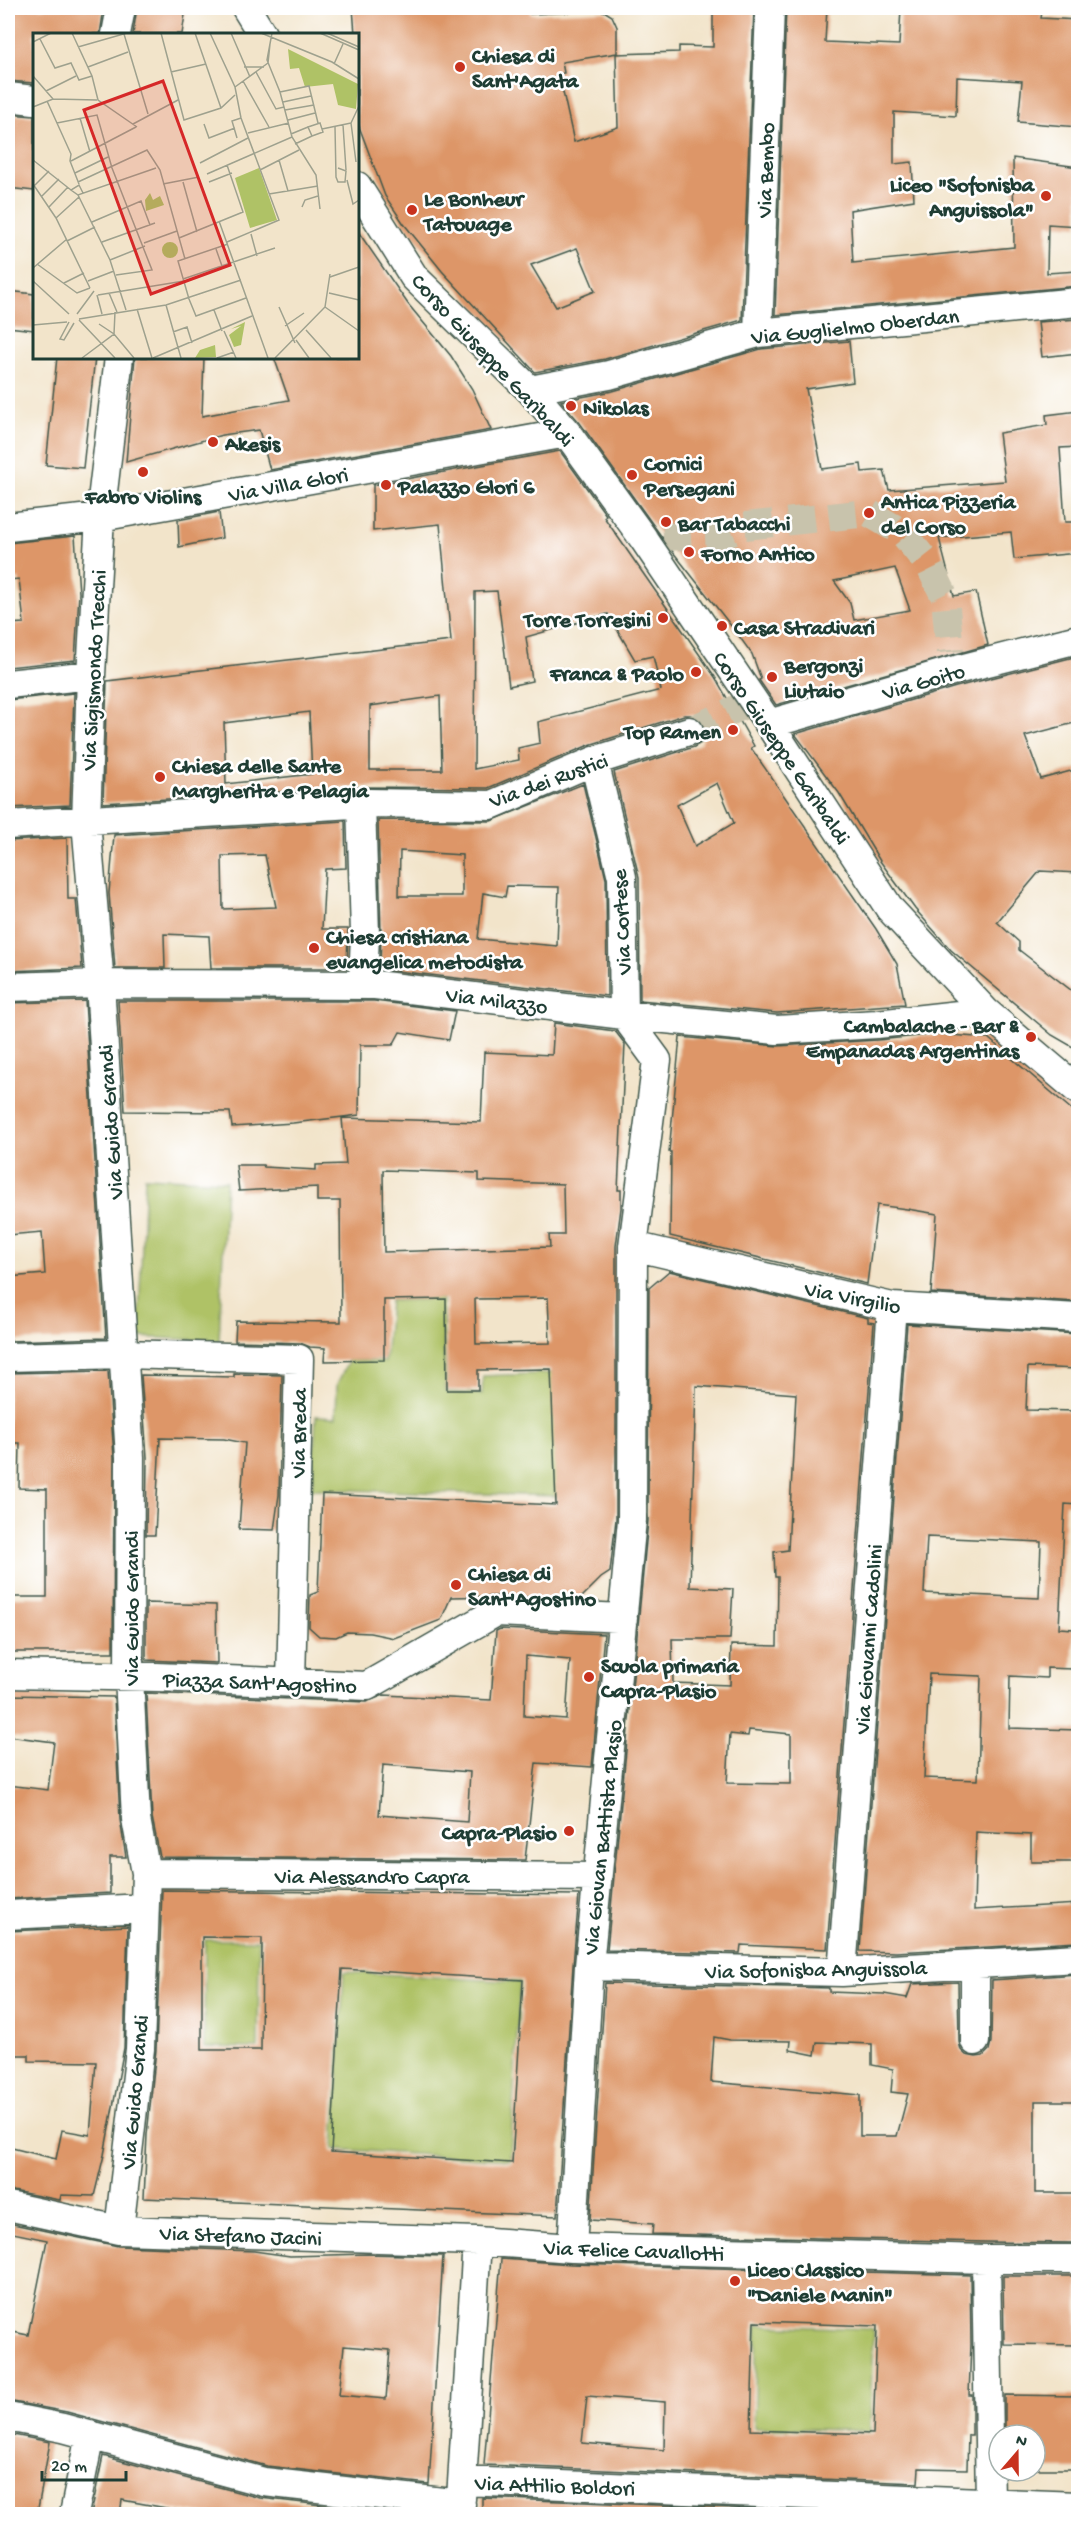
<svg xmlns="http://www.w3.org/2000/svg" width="1086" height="2522" font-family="'Gochi Hand',sans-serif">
<rect width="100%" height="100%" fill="#fff"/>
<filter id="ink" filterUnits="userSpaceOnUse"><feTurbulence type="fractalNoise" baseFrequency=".0167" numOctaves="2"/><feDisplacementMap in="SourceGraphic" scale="12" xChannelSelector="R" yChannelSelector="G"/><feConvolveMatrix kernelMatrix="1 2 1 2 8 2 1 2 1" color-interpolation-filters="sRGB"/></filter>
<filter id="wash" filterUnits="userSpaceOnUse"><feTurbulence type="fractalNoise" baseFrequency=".008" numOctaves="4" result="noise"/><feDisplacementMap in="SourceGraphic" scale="24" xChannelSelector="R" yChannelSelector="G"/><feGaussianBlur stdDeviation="1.35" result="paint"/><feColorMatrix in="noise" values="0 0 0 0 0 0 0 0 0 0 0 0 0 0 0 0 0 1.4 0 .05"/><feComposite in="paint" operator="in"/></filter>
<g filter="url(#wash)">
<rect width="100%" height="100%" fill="#f2e4ca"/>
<path fill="#afc266" stroke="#67804d" stroke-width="1.5" d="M145 1177 226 1181 219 1341 138 1337Z
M442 1299 446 1392 482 1394 483 1376 552 1373 557 1496 312 1489 316 1416 336 1417 337 1384 349 1360 385 1362 390 1301Z
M205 1940H259L258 2048 204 2047Z
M344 1972 520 1982 510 2160 334 2149Z
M757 2325 873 2329 870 2431 754 2427Z"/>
<g id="blocks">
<path fill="#dd9667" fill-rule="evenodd" d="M8 8H104L100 34H34V83L8 81Z
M137 8H186L182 34H133Z
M353 8H530V14L604 11 612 16 617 27V53L562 62 564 73 559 74 574 142 618 127 616 54 679 52V46L713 47V8H754L742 320 605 359 535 372 442 271 404 224 385 196 357 121V34H355ZM577 248 595 291 556 307 531 265Z
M786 8H827L825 42 899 45 901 8H1009L1042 12 1041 18 1078 20V127L1018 122 1022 81 957 77 956 116 894 112V164L912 162 914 200 850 210 853 263 1014 247 1013 158 1078 167V226L1048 224 1047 273 1078 271V286L775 315Z
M8 114 34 116V191L8 188Z
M357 230 408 304 451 356 472 389 491 430 270 470 259 430 222 435 126 462 135 357H204L202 416 289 400 274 357H357Z
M8 291 34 294V330L8 327Z
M1078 319V353L1042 357 1038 322Z
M849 341 853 382 806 389 822 469 861 464 862 472 884 470 889 490 1005 481 999 433 1047 425 1046 415 1078 411V447L1060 448 1065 522H1078V553L1014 559 1011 532 939 538 954 596 976 592 988 645 776 705 759 680 761 679 752 654 736 632 669 547 580 423 561 401 613 391 761 349ZM895 568 910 610 854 620 850 603 834 581Z
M57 357H95L83 468 46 465Z
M560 451 606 515 604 517 715 677 754 746 751 748 876 929 897 964 905 1004 777 1013 640 1000 639 877 614 772 694 747 701 743 705 735V727L701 719 693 715H684L589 745 488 788 360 787 103 803 107 681 451 641 440 524 373 531V485ZM497 591 509 686 532 681 526 637 608 614 635 660 653 656 661 690 538 722 540 743 518 748 519 760 474 769 475 592ZM440 696 442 770H370V706ZM309 712 312 774 226 784 224 723ZM717 783 734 823 695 846 677 805Z
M219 512 222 538 179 547 178 520Z
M75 536 79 593 75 660 8 667V624L24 623 19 579 8 580V543Z
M1078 656V722L1025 736 1041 779 1078 769V873L1040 871 997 922 1019 942V950L1071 990 1078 993V1050L1052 1035 951 950 915 909 880 861 839 793 795 734 956 687Z
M74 693 70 805 8 808V700Z
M583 784 606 879 607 996 380 969 381 933 378 820 491 821ZM400 851 462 855V896H399ZM507 886 559 887 557 946 478 939 483 893 505 897Z
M345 821 346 868 325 869 322 929H348L347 968H211L209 936 164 934 165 968H115L109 893 114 835ZM265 855 276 907 223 909 222 856Z
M67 838 68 899H76L82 968 8 971V841Z
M85 1001 106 1338 8 1341V1277L45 1274 42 1232 8 1235V1003Z
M118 1001H374L455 1011 449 1040 400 1032 393 1045H360L359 1115 293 1123 232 1127 230 1112 125 1111Z
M554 1023 615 1031 625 1044 618 1190H621V1208L616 1246V1519L610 1572 601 1578 580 1599 497 1596 451 1597 441 1620 394 1638 370 1633 347 1632 336 1637 319 1636 309 1627 310 1595 318 1592 322 1494 556 1505 551 1369 478 1370V1390H447L446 1299 384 1300V1360L324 1361 325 1348 310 1347 300 1343 235 1341 236 1321 341 1322 340 1201H317V1187L239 1191 236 1165H263L264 1167 316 1170V1165L346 1164 342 1118 481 1122 484 1052 552 1055ZM383 1170 479 1173V1181L563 1184 564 1235H549L550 1247 384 1252ZM548 1298 550 1343 476 1344 475 1299Z
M939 1034 988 1038 1078 1115V1302L931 1293 937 1214 907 1209 877 1205 867 1284 670 1236 671 1152H669L680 1037 778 1046 878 1040Z
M669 1271 868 1318V1322L874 1323 827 1949 741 1945 740 1953 607 1950 648 1521 649 1288ZM696 1386 796 1394 788 1550 774 1552 775 1577H778L777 1646 731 1645 730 1685 673 1683 672 1639H730L733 1589 690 1587ZM749 1730 791 1734V1784L727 1783 730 1734 748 1736Z
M907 1324 1078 1334V1369L1028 1367 1026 1410 1078 1411V1505L1065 1504 1059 1628 1074 1629 1072 1669 1047 1668V1678L1010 1676 1009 1728 1078 1730V1862H1031V1835L976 1832 974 1910 1078 1904V1942L896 1952 860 1951ZM927 1537 1041 1542 1039 1598 924 1593ZM929 1674 981 1676 978 1780 924 1778Z
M108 1371 114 1457 113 1652H8V1597H47V1489L19 1488 20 1443H8V1373Z
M234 1374 282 1375 279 1495 274 1530 239 1529 245 1443 224 1439 160 1438 155 1535H146L147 1457 141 1375 234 1377Z
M146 1603 216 1605 217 1663 146 1660Z
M500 1629 604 1634 592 1767 536 1763 525 1860 160 1857 152 1817 146 1693 366 1702 384 1695 491 1700 496 1631ZM526 1656 570 1660 566 1719 524 1716ZM383 1765 470 1772 467 1822 379 1815Z
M8 1695 114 1697 120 1820 126 1857H110V1893L8 1899V1785L48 1790 54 1742 8 1736Z
M162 1890 579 1895 573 1965 557 2216 144 2198 147 2135 156 2050ZM202 1937 262 1938 261 2050H202ZM342 1969 523 1980 512 2163 331 2152Z
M128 1926 124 2048 104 2155 94 2196 61 2195 60 2200 8 2190V2147L56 2159 62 2130 90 2135 96 2062 29 2061V2055H8V1931Z
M1078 1974V2101H1035V2193H1078V2243L986 2242 652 2234 653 2224 590 2220 605 1983 829 1988V1992L884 1994 907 1998 912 1984 958 1982 959 2042 961 2050 966 2055 976 2057 983 2056 989 2050 991 2042 992 1980ZM714 2037 730 2040 791 2041 790 2050 815 2055 817 2042 872 2044V2065L893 2069 891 2092 908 2094 897 2136H860V2095L711 2082Z
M8 2223 118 2246 254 2251 290 2256 368 2254 443 2256 429 2484 267 2466 67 2412 8 2401V2331L28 2335 47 2240 8 2232ZM344 2346 390 2350 386 2399 339 2395Z
M501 2259 571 2264 970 2275 971 2344 969 2395H972V2435H968L967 2469 919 2468 918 2483 484 2465ZM754 2322 877 2326 873 2434 751 2430ZM587 2396 665 2402 664 2450 582 2443Z
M1078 2276V2345L1004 2344 1003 2276Z
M1005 2395 1078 2396V2469H1035V2435H1005Z
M8 2434 50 2442 37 2514H8Z
M103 2456 260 2498 400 2514H199L122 2500 120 2514H91Z
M482 2498 881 2514H482Z"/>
</g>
</g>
<g filter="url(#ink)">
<use href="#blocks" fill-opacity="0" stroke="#3f564a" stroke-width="1.5"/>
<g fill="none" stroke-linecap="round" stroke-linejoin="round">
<path stroke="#c8c3ac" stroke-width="28" stroke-dasharray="28 14" stroke-linecap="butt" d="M663 537 727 534 745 526 869 513 903 533 930 567 945 597 950 652
M689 731 742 706"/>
<g stroke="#3f564a" stroke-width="31">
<path id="street" d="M246 8 262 34
M116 34 121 8
M8 97 34 100
M357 186 414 277 530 390 567 433 643 538 769 724 890 909 986 1012 1078 1090
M758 333 770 8
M119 357 100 517 91 675 86 822 100 984 130 1457 129 1676 136 1819 146 1873 140 2049 119 2230
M530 390 609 375 758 333 1078 302
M8 527 100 517 567 433
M8 684 91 675
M769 724 952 671 1078 639
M594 761 622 877 624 1015
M361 803 365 934 363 984
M8 825 369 803 491 805 594 761 689 731
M8 987 100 984 375 985 624 1015 777 1030 877 1024 986 1012
M633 1246 892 1307 1078 1318
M8 1357 123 1354 299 1359 291 1682
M8 1674 157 1677 367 1686 496 1612 623 1618
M146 1873 597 1877
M8 1915 144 1908
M589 1966 842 1972 1078 1958
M842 1972 892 1307
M975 2041V1964
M8 2206 119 2230 477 2241 572 2248 986 2259H1078
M572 2248 589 1966 632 1520 633 1246 657 1060 624 1015
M986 2259 990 2502
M8 2417 63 2428 264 2482 461 2504
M463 2481 1078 2506
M461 2499 477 2241
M74 2514 90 2435"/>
</g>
<use href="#street" stroke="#fff" stroke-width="28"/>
</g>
</g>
<g fill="#c8321e" stroke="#fff" stroke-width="2">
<circle cx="460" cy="67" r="6"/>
<circle cx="1046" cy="196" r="6"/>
<circle cx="412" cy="210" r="6"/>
<circle cx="571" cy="406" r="6"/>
<circle cx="213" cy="442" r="6"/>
<circle cx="143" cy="472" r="6"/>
<circle cx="632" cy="475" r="6"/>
<circle cx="386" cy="485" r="6"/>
<circle cx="869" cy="513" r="6"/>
<circle cx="666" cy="522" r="6"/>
<circle cx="689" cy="552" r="6"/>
<circle cx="663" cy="618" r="6"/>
<circle cx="722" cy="626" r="6"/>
<circle cx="696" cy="672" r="6"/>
<circle cx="772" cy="677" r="6"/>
<circle cx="733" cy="730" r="6"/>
<circle cx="160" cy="777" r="6"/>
<circle cx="314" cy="948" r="6"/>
<circle cx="1031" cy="1037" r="6"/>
<circle cx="456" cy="1585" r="6"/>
<circle cx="589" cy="1677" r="6"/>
<circle cx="569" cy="1831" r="6"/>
<circle cx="735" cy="2281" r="6"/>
</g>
<g text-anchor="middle" stroke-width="5" stroke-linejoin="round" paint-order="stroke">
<g font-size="22" font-weight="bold" fill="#1f3d34" stroke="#fff" text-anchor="start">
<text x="472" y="62">Chiesa di<tspan x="472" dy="25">Sant'Agata</tspan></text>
<text x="1034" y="191" text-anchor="end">Liceo "Sofonisba<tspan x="1034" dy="25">Anguissola"</tspan></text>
<text x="424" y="205">Le Bonheur<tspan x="424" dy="25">Tatouage</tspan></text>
<text x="583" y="414">Nikolas</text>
<text x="225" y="450">Akesis</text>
<text x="644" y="470">Cornici<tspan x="644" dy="25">Persegani</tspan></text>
<text x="398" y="493">Palazzo Glori 6</text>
<text x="143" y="503" text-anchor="middle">Fabro Violins</text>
<text x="881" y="508">Antica Pizzeria<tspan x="881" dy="25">del Corso</tspan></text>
<text x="678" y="530">Bar Tabacchi</text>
<text x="701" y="560">Forno Antico</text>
<text x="651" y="626" text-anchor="end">Torre Torresini</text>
<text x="734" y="634">Casa Stradivari</text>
<text x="784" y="672">Bergonzi<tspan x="784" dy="25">Liutaio</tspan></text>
<text x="684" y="680" text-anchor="end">Franca &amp; Paolo</text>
<text x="721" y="738" text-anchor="end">Top Ramen</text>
<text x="172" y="772">Chiesa delle Sante<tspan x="172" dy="25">Margherita e Pelagia</tspan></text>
<text x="326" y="943">Chiesa cristiana<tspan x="326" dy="25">evangelica metodista</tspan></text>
<text x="1019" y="1032" text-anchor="end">Cambalache - Bar &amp;<tspan x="1019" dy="25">Empanadas Argentinas</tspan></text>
<text x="468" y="1580">Chiesa di<tspan x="468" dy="25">Sant'Agostino</tspan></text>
<text x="601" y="1672">Scuola primaria<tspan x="601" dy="25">Capra-Plasio</tspan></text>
<text x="557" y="1839" text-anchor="end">Capra-Plasio</text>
<text x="747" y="2276">Liceo Classico<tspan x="747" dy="25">"Daniele Manin"</tspan></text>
</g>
<g font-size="22" fill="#1f3d34" stroke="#fff">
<text transform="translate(764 170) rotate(-88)" y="8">Via Bembo</text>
<text transform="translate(855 325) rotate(-6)" y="8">Via Guglielmo Oberdan</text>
<text transform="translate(494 359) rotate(47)" y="8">Corso Giuseppe Garibaldi</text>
<text transform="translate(288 483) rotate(-10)" y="8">Via Villa Glori</text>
<text transform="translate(92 670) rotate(-87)" y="8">Via Sigismondo Trecchi</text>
<text transform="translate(923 680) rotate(-16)" y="8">Via Goito</text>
<text transform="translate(783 747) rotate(56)" y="8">Corso Giuseppe Garibaldi</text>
<text transform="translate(548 779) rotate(-20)" y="8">Via dei Rustici</text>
<text transform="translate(620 922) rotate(-93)" y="8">Via Cortese</text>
<text transform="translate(497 999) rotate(7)" y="8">Via Milazzo</text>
<text transform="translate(109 1122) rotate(-94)" y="8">Via Guido Grandi</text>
<text transform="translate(853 1296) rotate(11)" y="8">Via Virgilio</text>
<text transform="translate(297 1433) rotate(-89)" y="8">Via Breda</text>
<text transform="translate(130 1608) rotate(-90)" y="8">Via Guido Grandi</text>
<text transform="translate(867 1639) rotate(-86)" y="8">Via Giovanni Cadolini</text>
<text transform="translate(260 1681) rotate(2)" y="8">Piazza Sant'Agostino</text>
<text transform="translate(601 1837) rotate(-84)" y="8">Via Giovan Battista Plasio</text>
<text x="372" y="1883">Via Alessandro Capra</text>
<text transform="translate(816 1968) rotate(-1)" y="8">Via Sofonisba Anguissola</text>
<text transform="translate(133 2092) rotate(-85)" y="8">Via Guido Grandi</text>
<text transform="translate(241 2234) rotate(2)" y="8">Via Stefano Jacini</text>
<text transform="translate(634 2249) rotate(2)" y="8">Via Felice Cavallotti</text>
<text transform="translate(555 2484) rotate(2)" y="8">Via Attilio Boldori</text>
</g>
</g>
<g transform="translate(33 33)">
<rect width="326" height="326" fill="#f2e4ca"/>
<path d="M255 16 325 51 323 76 305 72 300 51 272 54 266 35 257 36ZM226 135 244 187 217 195 202 145ZM117 160 120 167 127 163 131 172 113 178 112 167ZM129 217a8 8 0 1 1 16 0a8 8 0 1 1-16 0ZM212 289 208 312 201 314 196 302 208 293 198 296ZM182 312 183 324 162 325 167 317Z" fill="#afc266"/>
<path fill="none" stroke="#9ea18e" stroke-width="1.5" d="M39 0 59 43 65 67 104 94M128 0 151 87 188 75 202 62M162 0 188 75M177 0 202 54 208 85 246 187 194 209M198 0 217 44M228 0 299 29 326 46M239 0 234 27 247 59 259 104 283 142 287 176M287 0 326 17M294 0 326 14M91 1 115 81M7 6 22 35 38 30 46 47 59 43M0 9 18 0M45 14 94 0M235 30 237 11M301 31 310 11M55 34 95 19M211 34H231M138 39 173 31M223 39 243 76 251 74M0 43 20 66M210 48 236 94M202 54 235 30M13 58 43 43M247 59 276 53 285 90M14 68 38 121 37 128 46 151M250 69 278 63M0 74 20 66 64 67M252 77 281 72M47 85 57 119M255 87 282 80M24 90 64 82 79 135 119 237 83 242M287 90 290 99 279 103 275 94ZM318 90 323 129M318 90 326 73M100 91 145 67M171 91 176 105 202 95M310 92 313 137M302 94 303 144 305 149H312L313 138 305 135M289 96 318 90M215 100 256 90M258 101 275 94M204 105 199 88 208 85M262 111 279 103M0 127 38 157M246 127 255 158M38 128 103 94M167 130 215 105M227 137 266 117M42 140 75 124M174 141 259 104M314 147 320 171 326 167M45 149 114 117 127 137 152 226M150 149 164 199M176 149 199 140M0 151 23 185 57 255M130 151 166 144M1 153 16 138M50 160 46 152 38 157 45 162 123 135M236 161 285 153M45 162 77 227 93 277M8 164 26 146M16 174 35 154M269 174 272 167 285 163M23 185 46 164M186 188 235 325M59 189 108 168 117 192M218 201 224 223M146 205 210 179 194 132M34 208 62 194M69 209 122 190M111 210 144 198M195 211 145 228 156 266 163 283 213 265M183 216 189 233M77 227 112 213M4 231 44 260 57 255M0 235 34 206M297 244 326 234M150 246 242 215M0 248 36 281M55 248 81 238M31 250 51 240M76 260 84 279M296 260 326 267M64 262 69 281M65 262 151 248M133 272 148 325M246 274 262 310M292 274 326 298M104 276 119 325M181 277 189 298M44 281 61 258M46 286 133 272 208 247M46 287 82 325M36 289 27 306 31 307 41 290M66 291 81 301 101 325M0 292 34 289M252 293 271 280M273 297 298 325M191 298 203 325M140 299 154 294 159 310M263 307 276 325M49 325 81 301 82 279M120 325 219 283M184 325 201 319M242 325 292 274 297 241"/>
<path fill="#d62828" fill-opacity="0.15" stroke="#d62828" stroke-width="3" d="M130 48 197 232 118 261 51 77Z"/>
<rect width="326" height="326" fill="none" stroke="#1f3d34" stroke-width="3"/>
</g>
<rect width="1086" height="2522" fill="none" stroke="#fff" stroke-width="30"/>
<g transform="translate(1017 2453) rotate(20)"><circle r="28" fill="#ffffff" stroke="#a5b1ae" stroke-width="1.5"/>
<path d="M0-4.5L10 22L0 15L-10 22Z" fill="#c8321e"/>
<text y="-9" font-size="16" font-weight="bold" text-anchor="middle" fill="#1f3d34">N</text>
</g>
<path d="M42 2471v9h84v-9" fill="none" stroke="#1f3d34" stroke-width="3"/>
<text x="51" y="2471" font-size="18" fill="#1f3d34" stroke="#ffffff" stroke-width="4.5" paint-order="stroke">20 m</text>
</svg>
